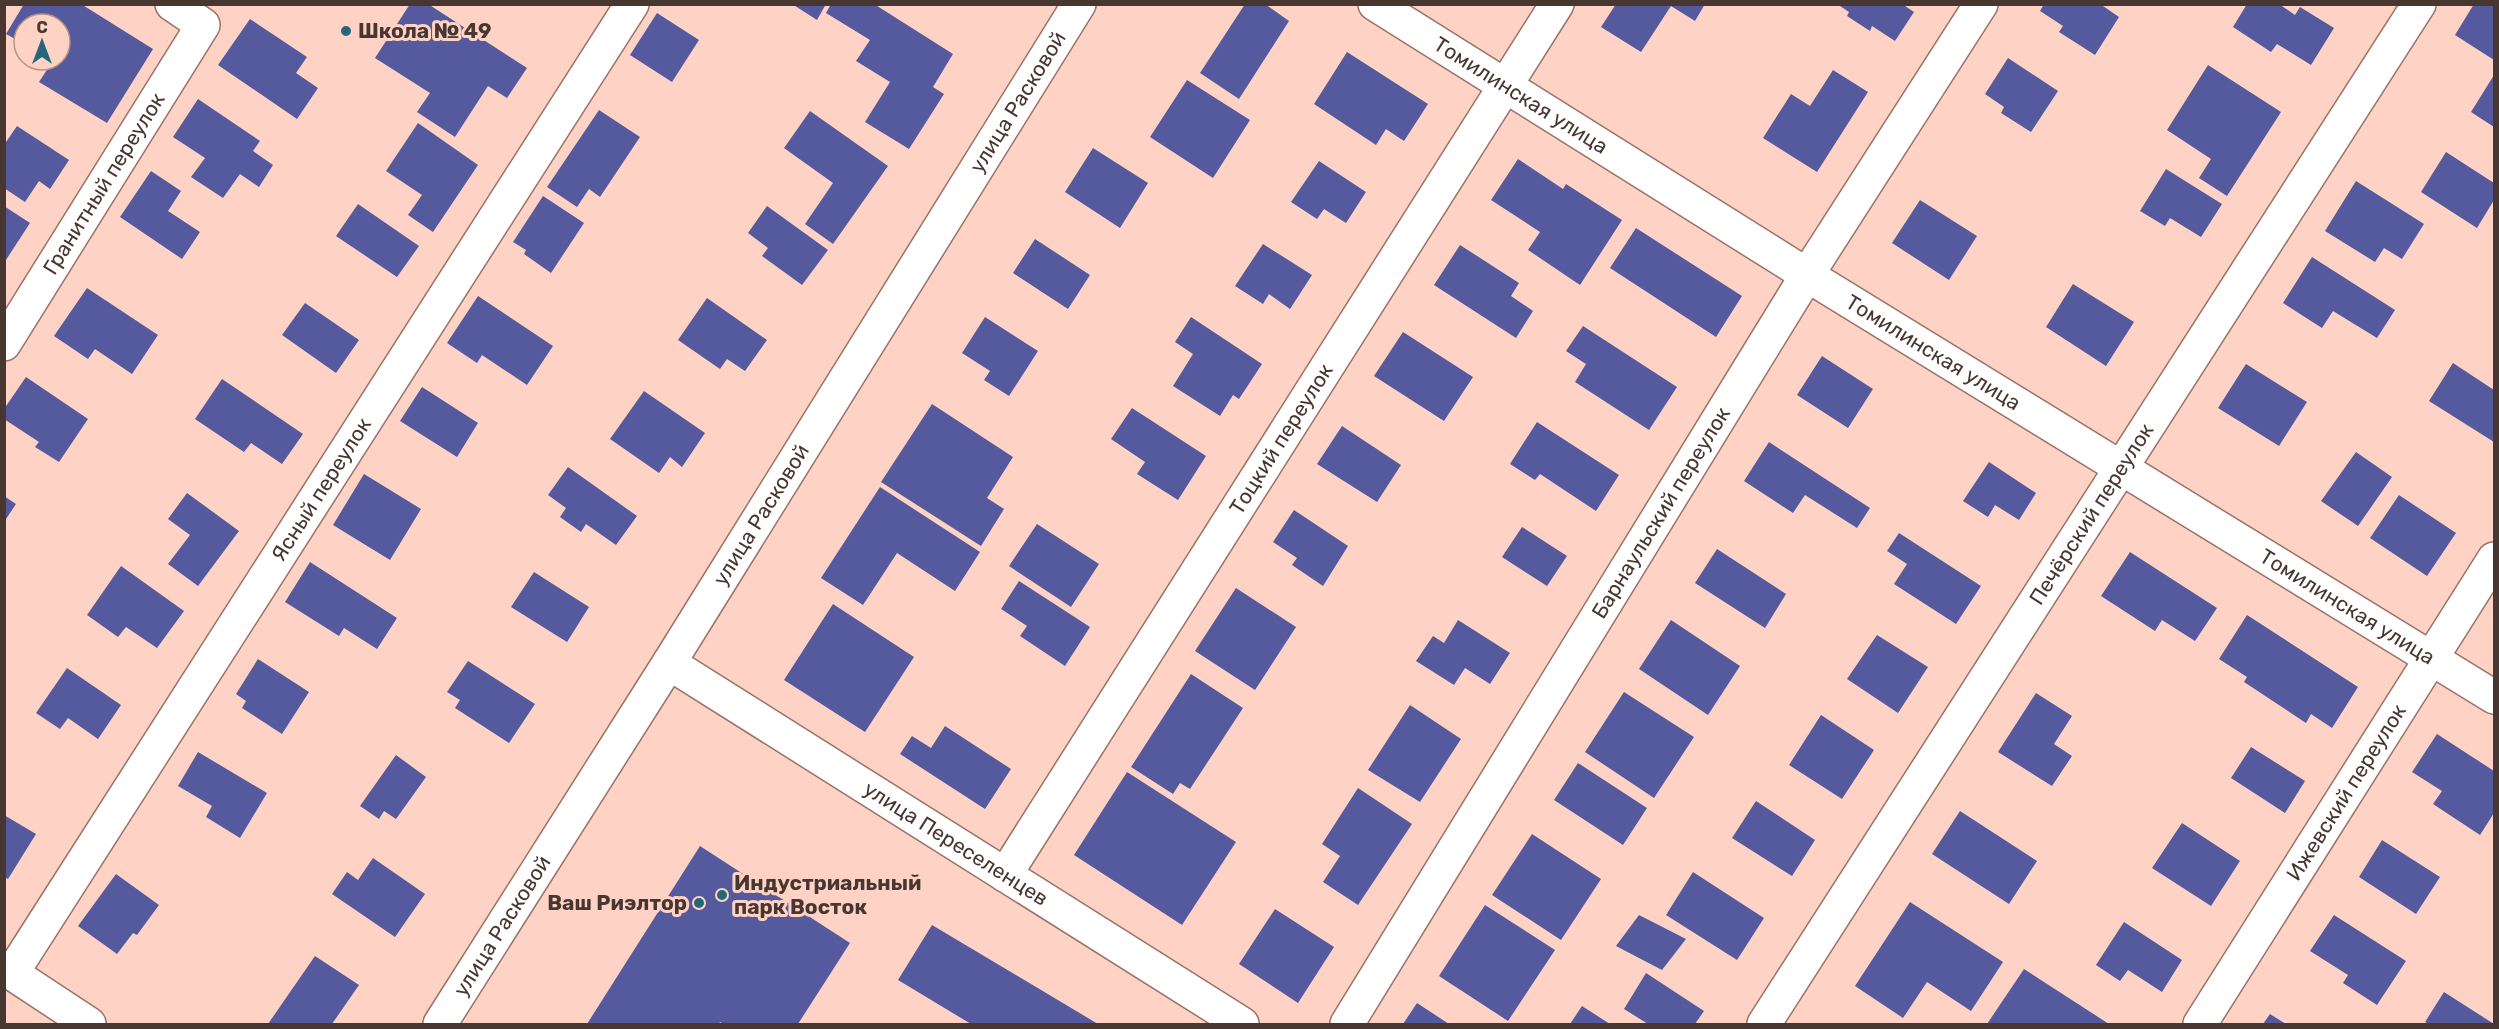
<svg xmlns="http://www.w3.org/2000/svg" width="2499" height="1029" font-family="Rubik,sans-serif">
<rect width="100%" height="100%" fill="#fed2c4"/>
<path fill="#555a9f" d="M24 4H81L153 49 107 123 39 82 52 62 49 60H60V24H24V44L6 34Z
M410 4H428L527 68 507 98 488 86 455 137 417 112 430 93 375 58Z
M792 4H826L817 20Z
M831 4H874L953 54 933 87 944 94 909 149 865 122 890 82 856 61 870 40 826 13Z
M1245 4H1265L1289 21 1239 99 1200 73Z
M1616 4H1705L1695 21 1671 6 1641 52 1601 27Z
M1837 4H1902L1914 12 1895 41 1872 26 1870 31 1847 16 1849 12Z
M2044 4H2100L2119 17 2095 55 2059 32 2063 26 2040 11Z
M2247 4H2279L2295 15 2300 7 2334 28 2311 65 2277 44 2271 52 2233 27Z
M2474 4H2494V60L2455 35Z
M657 13 699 40 672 82 630 55Z
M250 19 307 57 296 73 318 88 297 119 218 65Z
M1347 52 1428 104 1404 141 1386 129 1376 145 1314 104Z
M2008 58 2058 91 2031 132 2001 113 2004 107 1985 94Z
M2208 65 2281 112 2227 196 2199 178 2211 159 2167 130Z
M1833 70 1868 92 1817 172 1763 138 1791 94 1810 106Z
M2494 75V127L2471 112Z
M1187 80 1250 120 1213 178 1150 137Z
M198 99 260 141 253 151 273 165 259 187 240 174 223 198 191 177 205 158 173 137Z
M599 110 640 137 600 197 589 189 577 207 547 187Z
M810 111 888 166 833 244 805 224 833 183 784 148Z
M418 123 478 165 433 232 408 215 422 195 386 171Z
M17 126 69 160 50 189 39 181 25 202 4 188V145Z
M1093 148 1148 183 1120 228 1065 192Z
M2446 152 2494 183V200L2477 228 2421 192Z
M1518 159 1563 189 1566 184 1622 220 1580 285 1528 250 1540 232 1491 200Z
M1319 161 1366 192 1346 223 1324 209 1317 219 1291 202Z
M2166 169 2222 204 2201 237 2170 218 2165 226 2140 211Z
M151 171 181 191 168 211 200 232 182 259 120 217Z
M2356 181 2424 224 2402 259 2384 248 2375 262 2325 231Z
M543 196 584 223 551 273 524 254 526 250 513 242Z
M1920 200 1977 236 1949 280 1892 243Z
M358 204 419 246 397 277 336 236Z
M4 206 30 223 4 263Z
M767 206 828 250 802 285 762 256 768 248 748 233Z
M1636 228 1742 296 1716 337 1610 268Z
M1035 239 1090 275 1068 309 1013 273Z
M1263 244 1312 275 1290 309 1269 294 1263 304 1235 286Z
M1460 245 1519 283 1511 296 1533 311 1516 338 1434 285Z
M2312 257 2395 310 2377 338 2333 311 2322 328 2283 303Z
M2073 284 2134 322 2106 366 2046 327Z
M87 288 158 335 132 374 95 349 88 359 54 336Z
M478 296 553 346 527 385 482 355 477 363 447 343Z
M707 298 767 340 745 371 727 359 720 369 678 340Z
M305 303 359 340 336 373 282 335Z
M985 317 1038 351 1009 396 984 380 990 371 962 353Z
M1191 317 1262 364 1239 399 1233 395 1220 416 1173 386 1193 354 1175 342Z
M1583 326 1677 387 1649 430 1575 382 1586 364 1566 351Z
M1403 332 1473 377 1444 421 1374 376Z
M1822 356 1873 389 1848 428 1797 395Z
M2453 363 2494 390V442L2429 401Z
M2246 364 2307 402 2279 446 2218 408Z
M26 377 88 419 59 462 35 447 39 442 4 419V409Z
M222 379 303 434 282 464 251 443 244 452 195 419Z
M422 387 478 423 457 457 400 421Z
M644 391 705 433 682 467 670 457 659 473 610 439Z
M932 404 1013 457 987 498 1004 509 981 546 881 482Z
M1132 408 1206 456 1178 500 1137 474 1145 462 1111 439Z
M1537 422 1619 475 1596 511 1540 474 1535 480 1510 464Z
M1342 426 1401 465 1377 502 1317 464Z
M1769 442 1870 508 1857 528 1805 495 1793 513 1744 481Z
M2356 452 2392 477 2358 526 2321 501Z
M1989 462 2036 493 2019 520 1995 505 1988 517 1963 501Z
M568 467 637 516 616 545 586 524 581 532 560 517 566 508 548 495Z
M364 474 421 509 390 560 333 525Z
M880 487 980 552 955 591 897 553 863 605 821 578Z
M187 493 239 531 198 586 168 564 190 535 168 519Z
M2399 495 2456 533 2427 576 2370 538Z
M4 496 16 504 4 522Z
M1294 510 1348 546 1323 586 1292 565 1297 558 1273 542Z
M1037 524 1099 564 1071 607 1009 566Z
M1522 527 1567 556 1547 586 1502 557Z
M1899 533 1981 586 1956 624 1894 584 1907 564 1887 551Z
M1717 549 1786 594 1765 628 1695 583Z
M2130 552 2217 608 2195 641 2162 620 2155 631 2101 596Z
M310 562 397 618 377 649 344 628 339 636 285 602Z
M121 566 184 611 157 648 126 627 118 637 87 615Z
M534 572 589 607 567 642 511 607Z
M1019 581 1090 627 1065 666 1020 636 1027 626 1001 609Z
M1236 588 1296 627 1255 690 1195 651Z
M833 604 914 657 865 732 784 680Z
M2247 615 2358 687 2332 728 2311 714 2306 723 2244 682 2247 677 2219 659Z
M1458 620 1510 653 1490 684 1465 668 1454 685 1416 661 1433 636 1444 643Z
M1671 620 1740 666 1708 715 1639 669Z
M1877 635 1928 667 1898 713 1847 679Z
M258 659 309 692 282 734 242 708 246 701 236 694Z
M468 661 535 704 509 743 455 708 460 700 447 692Z
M67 668 121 705 98 739 68 718 60 729 36 713Z
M1191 674 1243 708 1190 789 1180 783 1173 794 1131 767Z
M1624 692 1694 737 1654 798 1585 752Z
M2036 693 2072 716 2054 744 2072 756 2052 786 1998 752Z
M1410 705 1461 739 1420 802 1368 770Z
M1821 715 1874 750 1842 799 1789 765Z
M945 726 1011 769 985 809 900 754 912 736 931 748Z
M2437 734 2494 771V813L2480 835 2433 804 2442 791 2412 772Z
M2251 747 2305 781 2285 813 2231 778Z
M198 752 267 793 240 838 206 817 212 806 178 786Z
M396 755 426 777 396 819 384 811 379 819 360 806Z
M1578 763 1647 808 1623 845 1554 800Z
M1127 772 1236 842 1182 925 1074 855Z
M1358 788 1412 824 1358 905 1323 882 1340 856 1322 844Z
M1756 801 1815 840 1792 876 1732 838Z
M1960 811 2037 861 2009 904 1932 854Z
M4 815 36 834 8 879 4 877Z
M2182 823 2240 861 2211 906 2152 868Z
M1532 834 1601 879 1561 940 1492 895Z
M2382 840 2440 877 2416 914 2359 877Z
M700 846 850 943 798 1024H723L720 1022 719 1024H587Z
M373 858 425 894 395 937 332 894 347 872 358 880Z
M1693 872 1764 918 1737 960 1666 915Z
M116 874 159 905 137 935 133 933 117 954 78 926Z
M1910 902 2003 962 1971 1011 1927 982 1903 1018 1855 986Z
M1485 905 1555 950 1508 1021 1439 976Z
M1275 909 1334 947 1298 1003 1239 964Z
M1639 915 1686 939 1662 970 1616 946Z
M2334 915 2406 961 2377 1005 2343 983 2348 975 2310 951Z
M2124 922 2182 960 2162 992 2128 970 2120 981 2096 965Z
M932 925 1098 1024H971L898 980Z
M315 956 359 985 332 1024H268Z
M2024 969 2109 1024H1987Z
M1646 973 1704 1011 1695 1024H1648L1624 1009Z
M2444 992 2494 1024H2429L2425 1022Z
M1417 1003 1449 1024H1403Z
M1582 1006 1610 1024H1570Z
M2270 1014 2286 1024H2263Z"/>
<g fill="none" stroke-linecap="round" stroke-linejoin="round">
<g stroke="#9a7266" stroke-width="36">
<g id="street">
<path id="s1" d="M1375 4 1807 275 2494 697"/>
<path id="s2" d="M4 344 203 25 172 4"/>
<path id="s3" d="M669 663 1242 1024"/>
<path id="s4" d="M1005 875 1557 4"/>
<path d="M4 968 89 1024"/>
<path id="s5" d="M12 973 632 4"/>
<path id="s6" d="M1347 1024 1807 275 1981 4"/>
<path id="s7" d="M1764 1024 2419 4"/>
<path id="s8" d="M2200 1024 2494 559"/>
</g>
</g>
<g stroke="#9a7266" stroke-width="36">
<g id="secondary">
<path id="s9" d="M440 1024 669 663 1079 4"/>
</g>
</g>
<use href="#street" stroke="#fff" stroke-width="33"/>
<use href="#secondary" stroke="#fff" stroke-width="33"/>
</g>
<g fill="#236778" stroke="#fed2c4" stroke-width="2">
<circle cx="346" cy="31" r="6"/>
<circle cx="722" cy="895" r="6"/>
<circle cx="699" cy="903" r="6"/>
</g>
<g text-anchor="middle" stroke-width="6" stroke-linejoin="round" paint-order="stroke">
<g font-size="21" font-weight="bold" fill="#483631" stroke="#fed2c4" text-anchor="start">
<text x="358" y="38">Школа № 49</text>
<text x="734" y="890">Индустриальный<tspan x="734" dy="24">парк Восток</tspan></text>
<text x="687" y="910" text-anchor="end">Ваш Риэлтор</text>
</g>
<g font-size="21" fill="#483631" stroke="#fed2c4">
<text dy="7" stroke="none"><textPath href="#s1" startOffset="172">Томилинская улица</textPath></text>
<text dy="7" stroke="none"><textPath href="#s9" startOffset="1088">улица Расковой</textPath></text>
<text dy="7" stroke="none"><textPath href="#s2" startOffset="189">Гранитный переулок</textPath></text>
<text dy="7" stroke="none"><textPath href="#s1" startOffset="658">Томилинская улица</textPath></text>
<text dy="7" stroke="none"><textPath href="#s4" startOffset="516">Тоцкий переулок</textPath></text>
<text dy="7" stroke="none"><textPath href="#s5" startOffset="574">Ясный переулок</textPath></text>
<text dy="7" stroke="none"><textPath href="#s6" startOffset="600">Барнаульский переулок</textPath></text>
<text dy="7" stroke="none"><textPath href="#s7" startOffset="606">Печёрский переулок</textPath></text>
<text dy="7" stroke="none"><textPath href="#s9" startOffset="602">улица Расковой</textPath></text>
<text dy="7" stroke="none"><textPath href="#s1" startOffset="1144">Томилинская улица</textPath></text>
<text dy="7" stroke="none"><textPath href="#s8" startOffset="274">Ижевский переулок</textPath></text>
<text dy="7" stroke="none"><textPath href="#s3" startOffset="339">улица Переселенцев</textPath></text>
<text dy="7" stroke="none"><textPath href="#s9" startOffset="116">улица Расковой</textPath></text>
</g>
</g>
<rect width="2499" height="1029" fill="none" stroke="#483631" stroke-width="12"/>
<g transform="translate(42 42)"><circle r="28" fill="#fed2c4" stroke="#b59489" stroke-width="1.5"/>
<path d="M0-4.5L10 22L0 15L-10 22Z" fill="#236778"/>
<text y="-9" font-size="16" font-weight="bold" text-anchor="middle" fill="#483631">С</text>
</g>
</svg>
